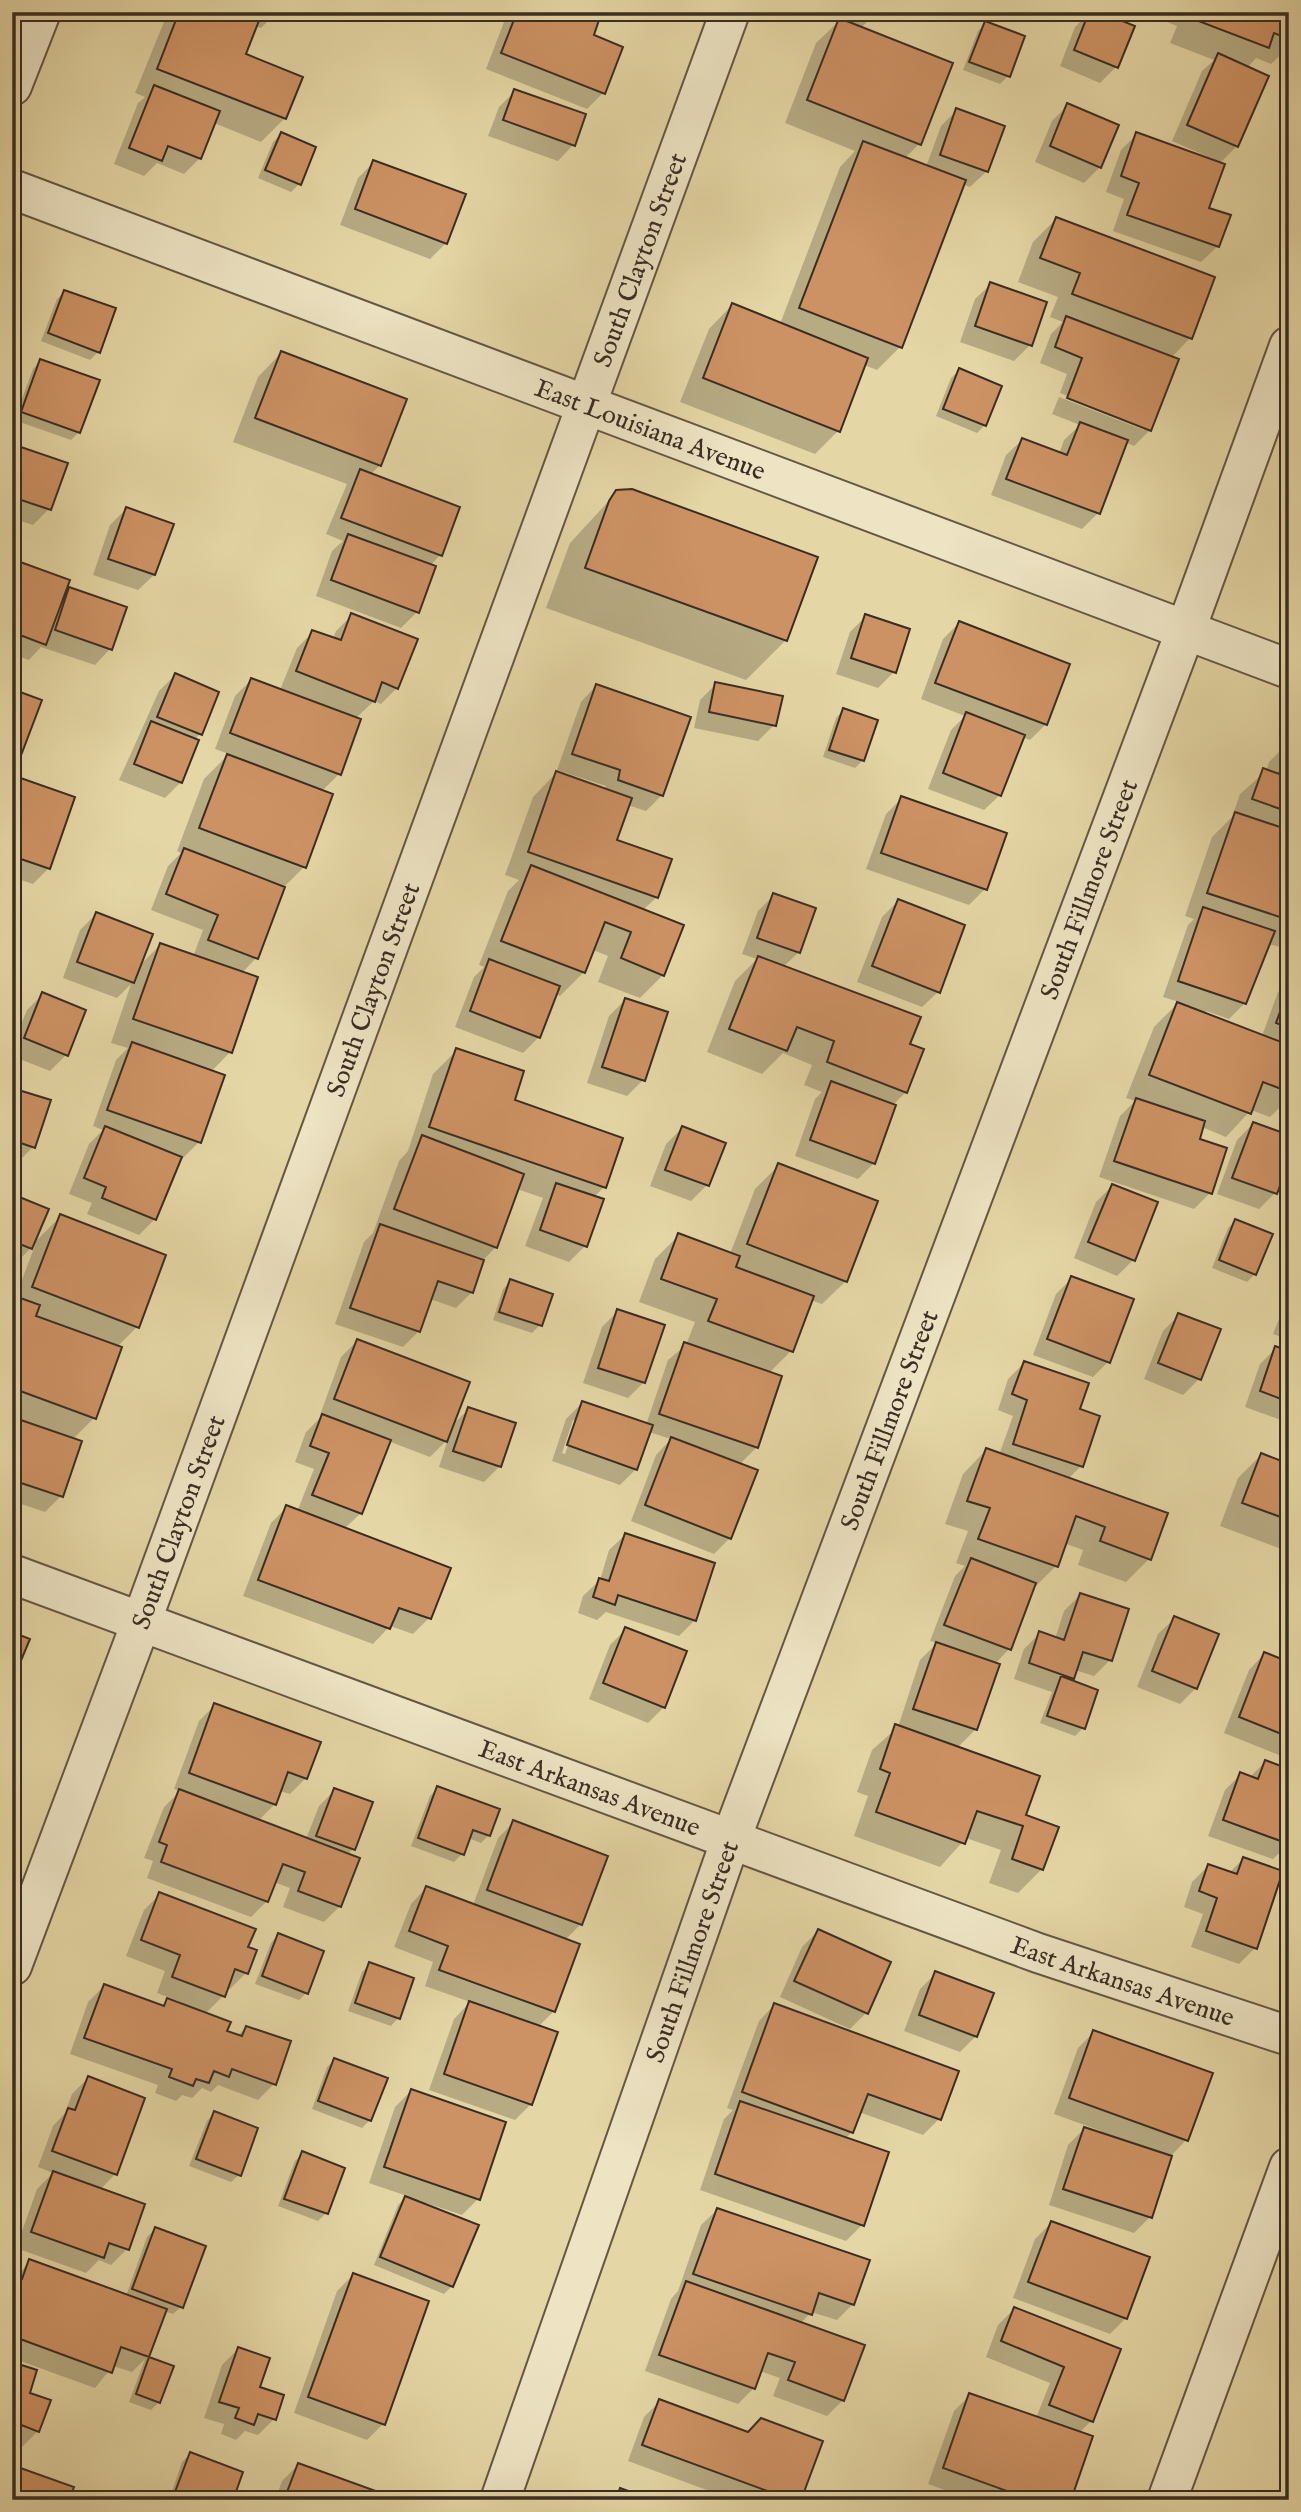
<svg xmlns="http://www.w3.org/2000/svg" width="1301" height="2512" font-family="'IM FELL English',serif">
<rect width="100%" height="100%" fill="#e5d6a5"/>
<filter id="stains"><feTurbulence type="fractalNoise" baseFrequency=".00286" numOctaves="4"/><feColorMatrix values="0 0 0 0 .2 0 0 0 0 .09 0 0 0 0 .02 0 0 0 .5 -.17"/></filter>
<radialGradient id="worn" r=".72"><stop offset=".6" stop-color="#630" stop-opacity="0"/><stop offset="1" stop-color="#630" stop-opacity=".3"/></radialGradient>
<path fill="#0003" fill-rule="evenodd" d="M168 12H277L261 28 255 26 243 55 285 118 261 142 214 123 200 158 184 174 157 163 144 176 114 164 138 103 145 97 135 93Z
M347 12H369L363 18Z
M515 12H534L621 48 603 93 587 109 486 69 504 22Z
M817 12H876L861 28 919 144 904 159 926 167 941 126 957 110 1003 127 986 172 970 187 962 184 900 347 877 370 864 365 838 431 815 454 680 402 709 329 732 305 780 324 840 167 855 151 785 123 816 43 839 21Z
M1090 12 1116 67 1100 83 1060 66 1075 27Z
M1142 12H1289V47L1271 64 1256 58 1247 68 1237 146 1219 164 1207 209 1228 217 1217 247 1201 262 1113 231 1124 199 1106 192 1121 150 1137 134 1212 161 1213 159 1172 141 1202 71 1214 60 1170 43 1177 26Z
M986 23 1023 37 1008 76 1000 84 963 70 978 31Z
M515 91 573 145 558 161 488 136 499 107Z
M1068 105 1100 167 1084 183 1035 162 1052 121Z
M281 134 299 184 291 192 258 178 273 142Z
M374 162 446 243 430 259 340 225 358 178Z
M1056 219 1190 338 1171 358 1150 430 1134 446 1125 442 1098 513 1082 529 991 495 1006 455 1022 440 1059 454 1064 440 1080 425 1052 414 1059 397 1144 430V426L1060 393 1067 374 1040 363 1051 334 1063 322 1050 317 1058 297 1018 282 1033 242Z
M991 284 1030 345 1014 361 960 342 975 299Z
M65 292 98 352 90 360 41 341 57 299Z
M281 353 380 465 370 475 458 508 440 555 430 566 417 612 401 628 316 596 332 551 343 541 326 534 347 484 233 442 258 377Z
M40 361 79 432 71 440 14 420 33 369Z
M959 370 985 425 977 433 936 416 951 378Z
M15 447 49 509 33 525 12 518V450Z
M617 492 786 640 746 680 546 608 570 543Z
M126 509 154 575 138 590 93 575 110 525Z
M12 560 61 598 70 589 110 649 95 665 41 647 29 660 12 654Z
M352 615 397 688 381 704 374 701 355 719 339 774 322 791 304 867 283 888 256 958 242 973 256 978 230 1052 211 1072 199 1142 183 1158 180 1157 155 1219 139 1235 87 1214 92 1203 69 1194 89 1144 103 1130 93 1126 116 1060 128 1048 111 1043 131 984 117 998 63 978 80 930 96 914 139 966 160 945 193 957 203 930 151 910 168 866 181 853 177 851 204 779 229 754 215 749 235 696 251 680 280 690 297 648 313 632 333 639 336 631Z
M866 616 894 672 878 688 836 674 850 632Z
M959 623 1046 724 1030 740 1022 737 1000 795 984 810 928 789 951 730 965 716 921 699 943 639Z
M175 675 200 734 194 740 197 741 181 782 165 798 119 780 159 691Z
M716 684 774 725 758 741 694 728 700 700Z
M596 686 662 795 646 811 628 805 615 841 657 897 643 910 663 975 640 998 598 982 608 956 593 950 584 972 560 996 555 994 539 1037 523 1053 455 1027 474 977 484 967 479 965 508 891 519 880 505 875 533 797 556 773 604 790 606 786 557 770 581 702Z
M843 710 863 760 855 768 823 757 836 718Z
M1289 742V949L1268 944 1245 1003 1229 1019 1206 1011 1205 1014 1262 1036 1278 992 1289 981V1099L1270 1117 1251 1110 1226 1137 1202 1127 1197 1140 1210 1193 1194 1209 1099 1177 1120 1116 1135 1101 1126 1098 1154 1027 1179 1002 1163 997 1188 925 1194 919 1185 916 1212 837 1232 817 1240 794 1266 771 1269 762Z
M12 777 49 868 33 884 12 877Z
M902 798 985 889 969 905 866 869 886 814Z
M774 895 799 952 783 967 906 1092 892 1106 874 1163 858 1179 795 1156 815 1099 822 1092 804 1085 812 1065 783 1053 762 1074 707 1052 735 981 757 959 742 954 758 911Z
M898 901 938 992 922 1007 857 982 882 917Z
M43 994 66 1055 50 1071 12 1056V1046L27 1010Z
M625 1000 643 1080 627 1096 587 1083 609 1016Z
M457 1050 604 1187 594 1197 585 1246 569 1262 525 1246 543 1198 517 1189 496 1247 483 1260 472 1292 456 1308 430 1299 419 1331 403 1347 335 1324 364 1242 373 1233 399 1161 408 1151 433 1074Z
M12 1090 33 1147 17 1163 12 1161Z
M1253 1124 1275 1193 1259 1209 1217 1194 1237 1140Z
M682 1128 707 1185 691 1201 650 1186 666 1144Z
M779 1165 846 1281 822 1304 810 1300 791 1351 769 1373 780 1377 756 1448 739 1465 730 1538 714 1554 631 1521 656 1455 671 1439 649 1432 636 1469 620 1485 552 1461 566 1419 582 1403 646 1425 668 1360 686 1345 695 1322 639 1302 655 1259 679 1235 730 1254 755 1189ZM573 1420H577L565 1454 562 1453Z
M1112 1186 1133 1260 1117 1276 1074 1258 1096 1202Z
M12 1196 33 1244 61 1216 137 1327 117 1347 94 1418 73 1439 61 1496 45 1512 12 1501V1297L15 1298 36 1243 15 1264 12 1263Z
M1235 1221 1255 1274 1247 1282 1212 1268 1228 1228Z
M1072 1278 1108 1362 1093 1377 1033 1355 1056 1294Z
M511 1281 540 1325 532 1333 493 1320 503 1289Z
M1289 1293V1340L1273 1334Z
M618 1311 644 1382 628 1398 583 1383 602 1327Z
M1179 1315 1199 1379 1183 1395 1144 1379 1163 1331Z
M357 1341 451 1426 469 1409 500 1466 484 1482 439 1467 448 1439 430 1457 388 1441 361 1513 344 1529 429 1618 413 1634 390 1626 373 1644 243 1596 271 1523 287 1507 297 1512 314 1469 295 1462 306 1432 322 1416 320 1415 341 1357Z
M1276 1348 1289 1353V1423L1245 1407 1260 1364Z
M1024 1363 1077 1410 1081 1466 1068 1479 1149 1559 1126 1582 1078 1565 1083 1550 1064 1543 1056 1566 1033 1589 1009 1649 995 1664 976 1729 957 1748 1024 1816 1042 1869 1018 1893 989 1883 1001 1850 966 1838 940 1867 854 1836 868 1796 857 1792 872 1750 898 1727 920 1660 937 1643 930 1641 955 1576 965 1566 956 1563 968 1531 945 1524 963 1474 986 1450 999 1455 1013 1416 998 1410 1008 1379Z
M1261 1455 1289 1465V1552L1220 1526 1238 1478Z
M625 1535 695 1620 679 1636 606 1612 597 1620 578 1613 583 1596 600 1580 609 1550Z
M1080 1595 1110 1660 1094 1676 1075 1670 1069 1681 1096 1691 1083 1728 1075 1736 1040 1723 1052 1692 1014 1679 1024 1649 1040 1633 1055 1639 1064 1611Z
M1289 1610V1629L1283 1627Z
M1174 1619 1196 1688 1180 1704 1137 1687 1158 1634Z
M626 1629 664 1707 648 1723 589 1699 610 1645Z
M1264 1654 1289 1664V1759L1224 1733 1249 1670Z
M215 1705 306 1778 290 1794 280 1791 275 1804 258 1821 306 1839 319 1806 335 1790 353 1849 347 1855 340 1906 324 1922 283 1907 290 1888 274 1882 267 1901 251 1917 147 1878 153 1861 144 1858 164 1807 180 1791 174 1789 199 1721Z
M1265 1762 1289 1844 1273 1859 1208 1836 1225 1790 1241 1774 1249 1778Z
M438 1788 489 1835 481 1843 468 1838 462 1854 454 1862 411 1846 430 1796Z
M514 1822 581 1924 565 1940 578 1945 553 2012 538 2027 531 2104 515 2120 429 2090 454 2019 470 2002 425 1986 433 1962 394 1947 411 1904 426 1888 473 1905 498 1838Z
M1243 1859 1255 1948 1239 1964 1191 1947 1203 1914 1184 1907 1192 1882 1208 1866 1229 1873Z
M160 1894 246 1948V1973L230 1989 226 1988 223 1996 205 2014 225 2032 237 2036 246 2028 274 2084 258 2100 218 2085 211 2092 202 2088 192 2098 182 2095 176 2101 155 2093 158 2085 70 2054 88 2002 104 1986 161 2007 168 2000 180 2005 181 2002 157 1993 165 1971 126 1956 144 1910Z
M818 1931 889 1963 866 2013 850 2029 780 1997 802 1947Z
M278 1935 306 1993 299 2000 255 1984 271 1943Z
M370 1964 398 2018 391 2026 348 2011 362 1972Z
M936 1973 976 2036 960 2052 904 2031 920 1989Z
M774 2005 956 2072 939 2119 923 2135 859 2112 852 2132 845 2139 862 2225 846 2241 700 2190 724 2119 733 2110 727 2108 759 2021Z
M1094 2032 1210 2074 1186 2140 1170 2157 1150 2217 1134 2233 1049 2205 1068 2145 1084 2129 1099 2134 1101 2131 1054 2114 1078 2048Z
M335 2060 370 2120 362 2128 312 2109 327 2067Z
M88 2078 143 2099 115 2174 100 2190 127 2249 111 2265 99 2260 86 2273 16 2248 37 2189 53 2173 38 2167 53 2126 65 2113 72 2094Z
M411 2091 478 2199 462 2215 426 2203 425 2205 452 2286 444 2294 374 2265 398 2205 407 2196 369 2183 395 2107Z
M214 2113 239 2175 231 2182 189 2166 207 2121Z
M303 2153 326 2213 318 2221 278 2206 295 2161Z
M717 2210 853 2304 837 2320 811 2312 800 2324 843 2400 827 2416 773 2396 780 2378 760 2371 754 2388 738 2404 645 2371 671 2299 678 2291 701 2225Z
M1051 2223 1126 2318 1110 2334 1013 2298 1035 2239Z
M155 2229 181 2307 173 2314 164 2311 147 2358 171 2367 159 2402 151 2410 129 2402 145 2359 132 2372 113 2366 95 2388 12 2358V2282L30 2261 126 2296 147 2237Z
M353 2275 383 2424 367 2440 294 2413 337 2291Z
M1014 2309 1119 2350 1091 2421 1079 2433 1069 2500H972L928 2484 954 2411 970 2395 1036 2418 1050 2383 986 2357 998 2325Z
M238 2349 274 2419 258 2435 245 2431 236 2440 221 2434 224 2424 204 2418 222 2365Z
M12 2364 27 2394 38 2431 22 2447 12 2443Z
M660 2401 799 2500H734L628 2461 644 2417Z
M190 2454 231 2500H169L182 2462Z
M298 2465 383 2500H275L282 2481Z
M1289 2477V2500H1284L1280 2498Z"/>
<path fill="#cd9264" stroke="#392d23" stroke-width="2" d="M179 12H245L260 18 246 54 303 77 286 119 157 69Z
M517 12H589L600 17 594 35 623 47 605 94 501 53Z
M1089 12H1100L1135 26 1118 68 1074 50Z
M1195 12H1289V39L1274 33 1269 48 1193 19Z
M839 18 953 63 921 145 807 100Z
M985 21 1025 36 1010 77 969 62Z
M1218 53 1269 76 1238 147 1187 125Z
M154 85 220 111 201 159 168 146 162 161 129 148Z
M514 89 586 114 575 146 503 120Z
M1067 103 1119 125 1101 168 1050 146Z
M956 108 1005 126 988 172 940 155Z
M281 132 316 147 301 185 265 170Z
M1136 132 1225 164 1209 208 1231 215 1219 247 1127 215 1139 183 1121 176Z
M863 141 966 180 902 348 799 308Z
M373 160 466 194 447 244 355 209Z
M1056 217 1215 277 1192 339 1072 294 1080 273 1040 258Z
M990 282 1047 302 1032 346 975 326Z
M64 290 116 308 100 353 48 333Z
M732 303 868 358 840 432 703 378Z
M1066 316 1179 359 1151 431 1067 398 1082 358 1055 347Z
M281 351 407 399 381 466 255 418Z
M40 359 100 380 80 433 21 412Z
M959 368 1002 386 986 426 943 409Z
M1080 422 1128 440 1100 514 1006 479 1022 438 1067 455Z
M15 445 68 463 51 510 12 497Z
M360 469 460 507 442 556 341 518Z
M632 489 818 557 787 641 585 568 609 501 616 490Z
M126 507 174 524 155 575 108 559Z
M348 534 436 566 419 613 331 580Z
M12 559 70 580 46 645 12 632Z
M69 587 127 607 112 650 55 630Z
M351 613 418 639 398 689 382 682 375 702 296 671 312 630 341 640Z
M865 614 910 629 896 673 851 658Z
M959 621 1070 664 1047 725 935 683Z
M175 673 219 692 202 735 157 717Z
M251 678 361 719 341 775 230 733Z
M715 682 783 696 776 726 709 712Z
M596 684 691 717 663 796 618 780 620 770 572 754Z
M12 689 42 700 20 758 12 755Z
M843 708 878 720 864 761 829 750Z
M966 712 1025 735 1001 796 943 773Z
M151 721 199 740 182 783 134 764Z
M1289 745V812L1252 799 1263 768 1279 774Z
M227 754 333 794 306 868 199 828Z
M556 771 632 798 617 840 672 859 658 898 528 852Z
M12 775 75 797 50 869 12 856Z
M901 796 1007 833 987 890 881 853Z
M1235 812 1289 830V920L1207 893Z
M184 848 285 887 258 959 208 940 218 915 166 894Z
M531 865 684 925 664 976 621 958 631 932 605 922 585 973 501 941Z
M773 893 816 908 800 953 757 938Z
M898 899 965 925 940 993 872 966Z
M1203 907 1275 931 1246 1004 1178 981Z
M96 912 153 934 134 983 77 962Z
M160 943 258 977 232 1053 133 1019Z
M758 956 921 1017 910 1044 924 1049 907 1093 827 1062 834 1041 797 1027 787 1051 729 1029Z
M489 959 560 986 540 1038 470 1011Z
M1289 987V1028L1276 1023Z
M42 992 86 1010 68 1056 24 1038Z
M625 998 668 1012 645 1081 602 1067Z
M1177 1002 1289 1045V1092L1263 1082 1251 1114 1149 1075Z
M132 1042 225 1075 201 1143 107 1110Z
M456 1048 524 1071 515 1100 623 1138 606 1188 429 1127Z
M831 1081 896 1105 875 1164 810 1140Z
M12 1088 51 1100 35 1148 12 1140Z
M1136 1098 1205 1121 1200 1139 1227 1148 1212 1194 1114 1161Z
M1253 1122 1289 1135V1161L1277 1194 1232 1178Z
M105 1126 182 1157 156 1220 102 1198 106 1187 84 1178Z
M682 1126 726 1143 709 1186 665 1170Z
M422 1135 524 1174 497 1248 394 1209Z
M778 1163 878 1201 847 1282 747 1244Z
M556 1183 604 1199 587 1247 540 1230Z
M1112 1184 1158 1202 1135 1261 1088 1242Z
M12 1194 49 1209 32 1249 12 1241Z
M60 1214 166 1255 139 1328 32 1287Z
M1235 1219 1273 1234 1256 1275 1219 1260Z
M380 1224 484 1260 473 1293 438 1281 420 1332 350 1308Z
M678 1233 740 1256 736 1267 814 1296 793 1352 708 1321 717 1299 661 1279Z
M1071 1276 1134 1299 1110 1363 1047 1339Z
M510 1279 553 1294 542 1326 499 1312Z
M12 1295 40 1305 36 1316 122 1347 96 1419 12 1388V1341L16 1332 12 1331Z
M617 1309 665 1325 645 1383 598 1368Z
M1178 1313 1221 1329 1201 1380 1158 1363Z
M357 1339 470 1382 447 1442 334 1399Z
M684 1342 782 1376 758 1448 659 1414Z
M1275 1346 1289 1351V1402L1260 1391Z
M1024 1361 1089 1383 1080 1409 1100 1416 1083 1467 1013 1444 1027 1400 1012 1394Z
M582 1401 653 1425 637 1470 567 1445Z
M468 1407 516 1423 501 1467 453 1451Z
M322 1414 391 1440 362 1514 312 1495 329 1453 310 1446Z
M12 1417 82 1441 63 1497 12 1480Z
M671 1437 758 1470 731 1539 645 1505Z
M986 1448 1168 1513 1151 1560 1100 1541 1105 1527 1076 1516 1058 1567 978 1539 990 1508 967 1501Z
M1261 1453 1289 1464V1520L1242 1503Z
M286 1505 451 1568 431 1619 399 1608 390 1629 258 1580Z
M625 1533 715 1563 696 1621 618 1595 615 1605 593 1597 599 1578 609 1581Z
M971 1558 1036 1583 1011 1650 944 1625Z
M1080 1593 1129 1609 1112 1661 1083 1652 1074 1679 1029 1663 1039 1631 1064 1640Z
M1174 1616 1219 1634 1197 1689 1152 1671Z
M625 1627 687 1651 665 1708 603 1683Z
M12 1632 30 1639 12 1682Z
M936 1642 1000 1664 977 1730 913 1709Z
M1264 1652 1289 1662V1737L1239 1717Z
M1061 1676 1098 1690 1085 1729 1047 1716Z
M214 1703 321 1742 307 1779 288 1772 276 1805 189 1773Z
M895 1724 1040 1776 1026 1815 1059 1827 1043 1870 1012 1859 1023 1826 977 1811 965 1844 876 1812 890 1773 880 1769Z
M1265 1760 1289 1769V1844L1223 1820 1240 1772 1258 1779Z
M437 1786 500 1809 490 1836 473 1830 464 1855 418 1838Z
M334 1788 373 1802 355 1850 316 1836Z
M179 1789 360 1858 341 1907 298 1891 305 1872 283 1864 268 1902 161 1862 167 1845 159 1842Z
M513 1820 608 1856 582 1925 487 1890Z
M1243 1857 1283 1871 1257 1949 1206 1931 1217 1898 1199 1891 1208 1864 1237 1874Z
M426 1886 580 1944 555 2012 439 1970 448 1946 409 1931Z
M159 1892 256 1929 248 1947 257 1950 248 1974 235 1969 225 1997 172 1977 180 1955 141 1940Z
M818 1929 891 1962 868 2014 794 1981Z
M278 1933 324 1951 308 1994 262 1976Z
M369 1962 414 1978 400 2019 355 2003Z
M935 1971 994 1993 977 2037 919 2015Z
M104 1984 164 2006 167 1998 231 2022 227 2031 242 2036 246 2026 291 2041 276 2085 232 2069 229 2077 214 2071 209 2083 196 2079 193 2086 169 2077 172 2069 84 2038Z
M469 2001 558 2032 532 2105 444 2074Z
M774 2003 959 2071 941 2120 868 2094 853 2133 742 2092Z
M1093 2030 1213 2073 1188 2141 1069 2098Z
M334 2058 388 2078 371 2121 318 2101Z
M88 2076 145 2098 117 2175 52 2151 68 2108 75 2110Z
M411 2089 506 2122 480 2200 384 2167Z
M740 2101 889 2152 864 2226 715 2174Z
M214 2111 258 2128 241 2176 196 2159Z
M1084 2127 1172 2156 1152 2218 1063 2189Z
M302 2151 345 2168 328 2214 284 2199Z
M53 2171 145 2204 129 2250 109 2243 104 2258 31 2232Z
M405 2196 479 2225 453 2287 380 2257Z
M717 2208 870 2260 854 2305 819 2293 812 2315 693 2274Z
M1051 2221 1150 2257 1127 2319 1028 2282Z
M155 2227 206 2246 183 2308 132 2289Z
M29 2259 167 2309 149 2357 121 2347 112 2373 12 2336V2321L17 2309 12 2307V2291L17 2278 22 2279Z
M353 2273 429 2301 385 2425 308 2397Z
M686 2281 865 2345 844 2401 788 2380 795 2362 768 2353 755 2389 659 2355Z
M1014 2307 1121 2349 1093 2422 1049 2405 1064 2367 1001 2341Z
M238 2347 270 2358 260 2387 284 2395 276 2420 258 2414 254 2425 235 2418 239 2408 219 2402Z
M149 2357 174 2366 160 2403 136 2394Z
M12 2362 37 2370 30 2393 51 2400 39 2432 19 2424 13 2441Z
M969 2393 1093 2436 1071 2500H1032L943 2468Z
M659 2399 748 2432 761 2418 823 2441 801 2500H792L642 2445Z
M190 2452 243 2472 233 2500H172Z
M298 2463 387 2495 385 2500H284Z
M12 2465 74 2487 69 2500H12Z
M620 2488 653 2500H616Z"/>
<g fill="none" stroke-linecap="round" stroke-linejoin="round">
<g stroke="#645744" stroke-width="42">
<g id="minor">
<path d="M12 86 41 12"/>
<path id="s1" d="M12 189 1289 669"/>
<path id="s2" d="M12 1574 1038 1953 1289 2036"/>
<path id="s3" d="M12 1966 142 1620 730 12"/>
<path id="s4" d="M500 2500 731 1839 1185 632 1289 346"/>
<path d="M1167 2500 1289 2167"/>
</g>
</g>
<use href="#minor" stroke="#eee4c4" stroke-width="38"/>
</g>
<g text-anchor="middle" stroke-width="7" stroke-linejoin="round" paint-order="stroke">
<g font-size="26" fill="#392d23" stroke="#eee4c4">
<text dy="9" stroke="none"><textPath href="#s3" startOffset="1818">South Clayton Street</textPath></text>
<text dy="9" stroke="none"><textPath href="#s1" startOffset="682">East Louisiana Avenue</textPath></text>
<text dy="9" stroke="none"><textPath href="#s4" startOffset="1715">South Fillmore Street</textPath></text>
<text dy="9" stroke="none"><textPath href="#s3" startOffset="1041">South Clayton Street</textPath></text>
<text dy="9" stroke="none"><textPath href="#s4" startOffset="1148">South Fillmore Street</textPath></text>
<text dy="9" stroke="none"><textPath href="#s3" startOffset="474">South Clayton Street</textPath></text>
<text dy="9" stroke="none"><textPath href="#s2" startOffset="616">East Arkansas Avenue</textPath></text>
<text dy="9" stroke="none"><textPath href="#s4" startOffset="581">South Fillmore Street</textPath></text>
<text dy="9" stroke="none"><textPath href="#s2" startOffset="1183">East Arkansas Avenue</textPath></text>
</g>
</g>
<rect width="1301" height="2512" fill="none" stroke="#e5d6a5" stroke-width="42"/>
<rect x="14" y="14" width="1273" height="2484" fill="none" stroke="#392d23" stroke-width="3.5"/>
<rect x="21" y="21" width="1259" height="2470" fill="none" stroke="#392d23" stroke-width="2"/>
<rect width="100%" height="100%" filter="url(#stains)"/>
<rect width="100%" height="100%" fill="url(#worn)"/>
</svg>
